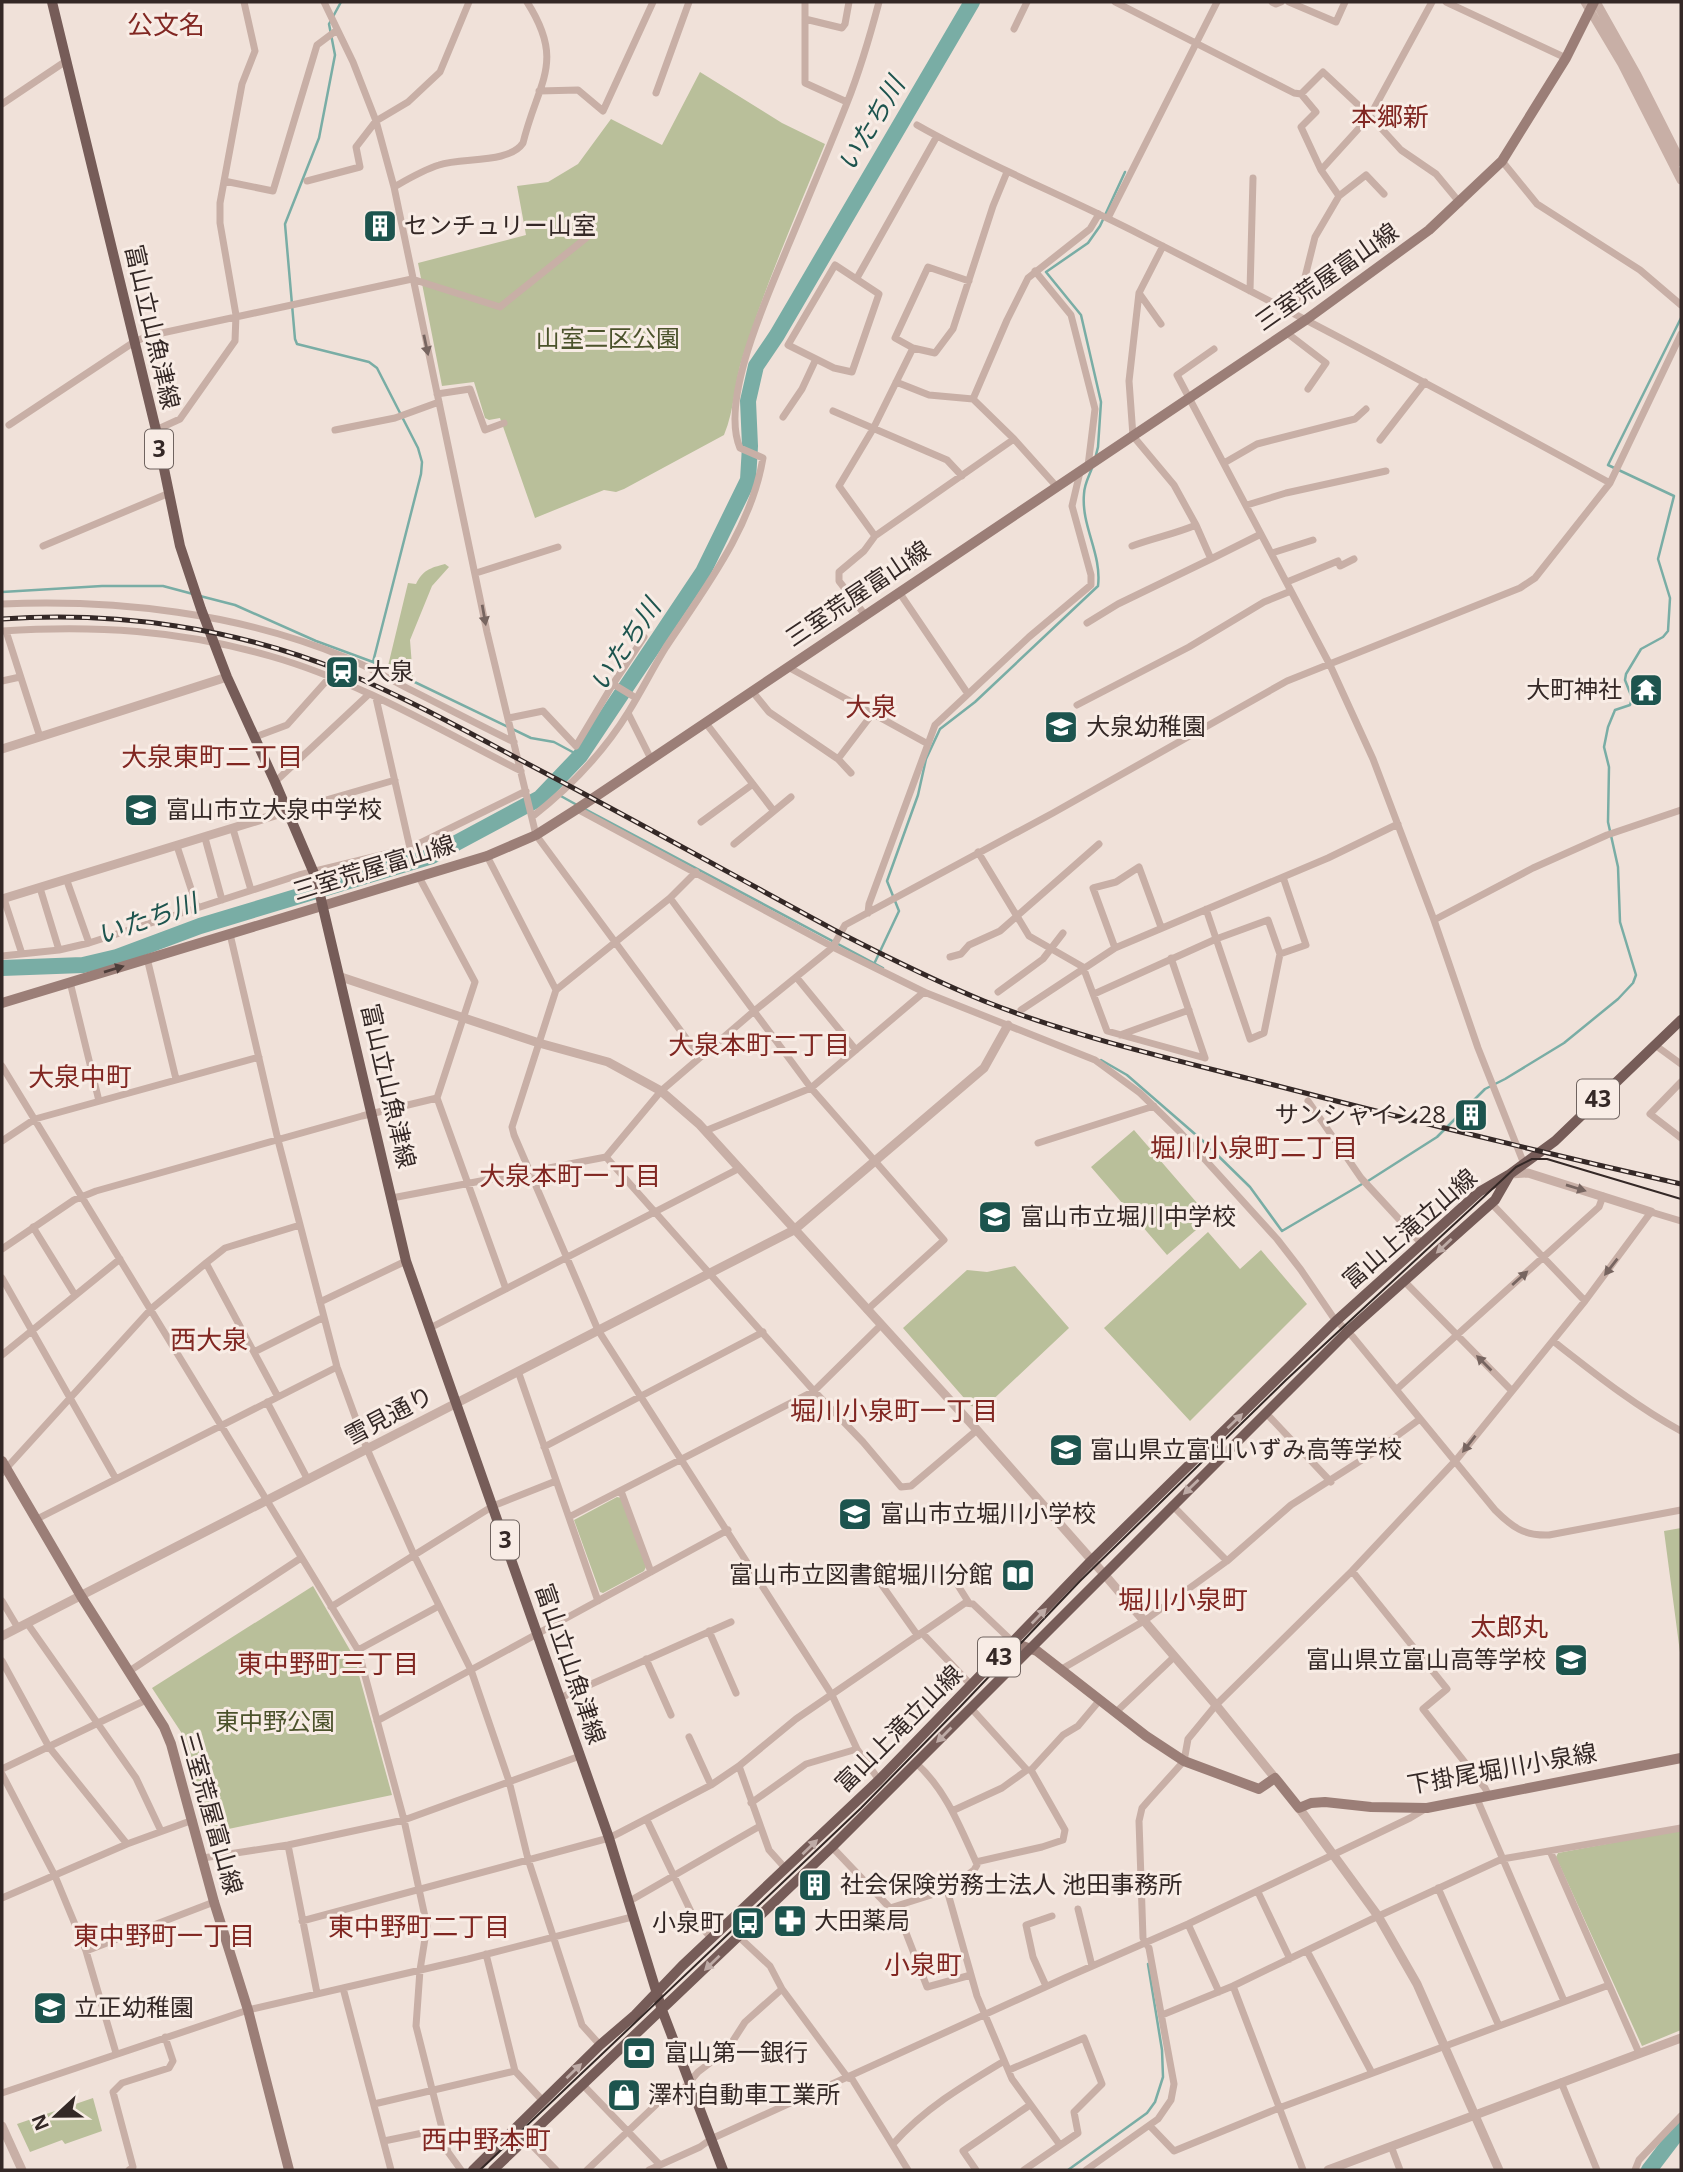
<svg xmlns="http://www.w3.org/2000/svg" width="1683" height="2172" font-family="'Open Sans','Noto Sans JP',sans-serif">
<rect width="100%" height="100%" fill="#f0e1d9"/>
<path fill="#b9bf9a" d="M700 72 782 123 825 144C796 214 766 284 743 356 734 382 735 409 724 435L624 489 616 492 604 490 535 518 500 418 489 420 485 418 474 382 442 386 418 263 526 235 517 186 548 182 578 164 611 119 662 145Z
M445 564 449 567 432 586 410 640 413 679 388 666 408 583 416 584C423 570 430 568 445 564Z
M1134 1130 1210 1218 1167 1255 1091 1167Z
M1208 1232 1240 1269 1261 1250 1307 1304 1190 1421 1104 1328Z
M1015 1266 1069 1328 984 1408 971 1406 903 1328 967 1270 987 1272Z
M617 1497 622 1498 646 1567 644 1571 603 1593 600 1592 574 1520Z
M1681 1528V1660L1664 1531Z
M313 1586 354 1657 392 1795 209 1833 181 1732 152 1688Z
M1681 1830V2030L1642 2046 1556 1857 1558 1853Z
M93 2098 102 2131 65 2144 62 2140 30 2152 17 2124Z"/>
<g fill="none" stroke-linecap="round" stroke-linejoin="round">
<path stroke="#79ada5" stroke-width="2.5" d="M341 2 329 24 335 55 319 138 285 224 295 339 297 344 369 362 377 368 418 448 422 462 421 474 373 662
M1096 455 1098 447 1101 402 1081 315 1046 272 1088 243 1100 226 1125 172
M2 592 102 586H163L193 594
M200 596 235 605 316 641 373 662 531 738 554 742 580 756
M550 790 577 805
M583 808 883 968
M875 962 899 911 887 881 918 795 926 759 940 729 975 702 1098 586C1102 554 1081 526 1084 494 1084 485 1089 476 1092 468
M1101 1060 1127 1075 1203 1141 1250 1187 1282 1231 1362 1184
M1368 1181 1437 1137 1485 1089 1505 1079 1564 1043 1618 999 1633 983 1636 975 1620 922 1618 867 1608 822 1609 767 1604 747 1608 727 1615 710 1630 705 1632 698 1625 680 1626 674 1641 649 1663 637 1668 631 1670 598 1658 559 1674 496 1608 465 1681 318
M1068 2170 1147 2113 1155 2102 1163 2077 1162 2050 1148 1964"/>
<path stroke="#79ada5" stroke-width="16" d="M2 968 83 965 117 957 200 926 432 856 540 798 580 756 703 572 748 480 750 446 748 401 756 366 777 335 972 2
M1649 2170 1681 2128"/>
<path stroke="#c8afa6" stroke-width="7" d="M324 2 353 62 376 121 394 187 487 632 536 835 700 1057
M805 2V83L847 102
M1115 2 1294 93 1301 94 1323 72 1370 116 1401 150 1436 174 1460 203
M1272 2 1276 4 1281 2
M1289 2 1336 22 1345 2
M1446 2 1566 58
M805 19 842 28 845 24 849 2
M1014 29 1027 2
M539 91 578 90 603 111 653 2
M656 93 689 2
M1301 94 1316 112 1301 127 1321 170
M2 104 66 61
M917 125C989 166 1067 197 1141 235 1299 315 1455 398 1610 483
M1502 161 1537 204 1640 270 1681 305
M224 181 273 191 317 45 337 30
M307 181 360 167 356 147 376 121 408 102 440 72 469 2
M394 187C408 179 423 170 439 165 462 157 509 164 523 143 538 81 566 63 527 2
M1339 196 1366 175 1384 194
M1108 218 1217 2
M835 265 879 294 852 372 834 368 788 345Z
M1035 271 1071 315 1095 409 1088 466
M857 278 937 136
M1250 291 1253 178
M1292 312 1304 281 1315 237 1339 196 1321 170 1370 116 1432 2
M1161 324 1139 293 1163 246
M1287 333 1326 363 1308 389
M913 348 895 338 928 267 969 281
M1214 349 1177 375 1330 665 1373 759 1434 920 1478 1048 1524 1164
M896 382 929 395 973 399 1014 439 1057 487
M437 394 470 389 485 430 504 423
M973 399 1007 320 1028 278 1090 229 1099 214
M833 411 947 460 962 476
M783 417 802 389 816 359
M9 425 134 342 148 336 412 279 500 307 591 234
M156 430 180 419 235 341 236 315 220 223V203L242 84 255 51 244 2
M335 430 395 418 439 402
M1380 440 1425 382
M1224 463 1257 444 1355 419 1366 409
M1247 505 1286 493 1386 471
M1196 525 1211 559 1261 534
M875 536 839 486 873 429 913 348 935 353 953 329 993 206 1007 172
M43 546 167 494
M1132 546C1153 538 1175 534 1196 525L1174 485 1133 436 1129 381 1139 293
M1272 553 1313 540
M476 573 558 547
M1287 582 1338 561 1340 566 1354 559
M899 592 968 694
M2 604C117 599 240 613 347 658 367 666 386 677 405 687 441 705 477 724 514 742
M865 615 839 581V572L864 551 875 536 1014 439
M1087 623 1118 604 1211 559
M2 631C96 625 179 630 270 656 358 681 440 730 521 771
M6 631 40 737
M788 667 928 744
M2 681 20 677
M613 684 636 698
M752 691 769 712 838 759 851 773
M376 698 410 848
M1077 705 1189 647 1264 602 1291 591
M628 713 651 759
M509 718 543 711 576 746 613 684 644 637
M705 722 773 810
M255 737 287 725 329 678
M838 759 873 713
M275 782 368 695
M577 809 833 947 924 992 1095 1060 1140 1093 1180 1132 1277 1239 1301 1270 1333 1317 1353 1337 1495 1510C1512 1527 1524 1536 1549 1535L1681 1510
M288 811 395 780
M532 817C569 788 604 752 629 711 642 690 653 668 666 647 705 588 751 529 763 458L740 448C719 399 769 293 788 246 808 198 828 151 847 103 860 70 870 36 879 2
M701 822 753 784
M233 829 251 890
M205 838 222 900
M734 844 791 797
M177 846 197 907
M978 852 1029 936 1083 967 1107 1031 1205 1058
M487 856 556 990
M696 872 670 898 556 990 512 1127 514 1135 598 1330 832 1695 857 1749 879 1780
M419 877 475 982 437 1098 506 1289
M67 881 89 943
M40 888 59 950
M670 898 811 1088 944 1240 867 1310
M4 899 22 954
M868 913 869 904 935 725 1029 637 1091 585V575L1072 506 1080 472
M1434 920 1533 868 1607 835 1681 810
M230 934 278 1140 337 1367 367 1449 414 1555 471 1670 509 1781 528 1859 582 2025 600 2045
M1115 948 1093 888 1116 882 1139 867 1161 927
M1280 954 1306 945 1283 877
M2 956 59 950 89 943 299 875 410 848 526 791
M950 957 961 954 969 945 1000 931 1099 844
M147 958 176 1079
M1171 958 1205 1058
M797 978 856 1050
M70 982 99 1101
M998 992 1043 959 1063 933
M1094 994 1216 939 1268 920 1280 954 1264 1033 1250 1039 1206 909
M1021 1010 1115 948 1328 858 1398 824
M1120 1035 1189 1010
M1655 1045 1681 1064
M2 1066 358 1650 404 1820 427 1926 420 1970 416 2026 448 2152 461 2170
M1681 1082 1650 1114 1681 1138
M1308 1101 1361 1178 1422 1244
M705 1131 811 1088 924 992
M2 1141 35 1119 259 1057
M1038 1143 1154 1106
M606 1157 814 1391 863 1442 901 1487 911 1486 977 1430
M392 1198 606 1157 661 1091 753 1012 833 947 845 925 1053 813 1287 681 1520 588 1535 578 1610 483 1681 334
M1491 1203 1585 1301
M33 1227 75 1295
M2 1249 74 1200 96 1191 362 1116 437 1098
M206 1263 278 1397
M2 1278 116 1479
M1405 1282 1512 1391
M320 1302 406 1261
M430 1328 738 1169
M1553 1341C1594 1373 1635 1406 1681 1431
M254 1352 324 1317
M2 1355 120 1259
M518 1371 598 1601
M1397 1389 1599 1207 1603 1196
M267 1402 308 1480
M1266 1413 1331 1482
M544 1447 763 1332
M2 1473 151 1309 206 1263 225 1248 300 1225
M621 1491 651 1572
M1172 1505 1227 1561
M569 1517 814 1391 880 1326
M35 1520 337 1367
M1352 1571 1447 1689 1423 1709 1485 1788 1489 1796
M952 1576 969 1603
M879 1581 918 1636
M2 1601 18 1628
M331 1607 493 1506 556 1481
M27 1623 136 1778 161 1831
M709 1631 736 1693
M922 1633 972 1686
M358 1650 439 1606
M646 1659 671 1715
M2 1661 49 1747 127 1844
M1060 1670 1144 1621 1227 1561 1291 1505 1379 1449 1420 1419
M128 1672 301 1558
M560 1698 731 1622
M971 1708 1027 1770H1031L1065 1830 1063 1840 1042 1847 976 1862
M1115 1713 1174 1657
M377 1721 728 1530
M689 1737 711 1785
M739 1766 769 1850 786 1869
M2 1769 146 1700
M1031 1770 1063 1735 1078 1726 1099 1701
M2 1774 55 1876 86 1951 116 2053
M1477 1799 1564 2001
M751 1803 806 1764 857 1749
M952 1811 1002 1788 1027 1770
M647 1820 695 1920 712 1939
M288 1845 317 1993
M832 1847 890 1908 947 1890 974 1870 977 1865 976 1862C960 1827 946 1790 916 1763
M1550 1851 1639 2053
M203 1858 288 1845 404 1820 580 1756
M1438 1888 1499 2026
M947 1890 977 1996 1012 2079 1060 2145
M1258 1892 1290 1959
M2 1898 127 1844 193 1820
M628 1902 760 1826
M896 1907 927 1987 971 1975
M1078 1909 1092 1966
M302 1921 609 1838 621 1832 711 1785 739 1766 796 1719 965 1603 973 1604 1014 1643
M1188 1924 1219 1992
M739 1937 770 1966 782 1989
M86 1951 214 1902
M1307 1951 1372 2073
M486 1954 515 2071 543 2101
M1046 1986 1033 1957 1026 1925 1052 1916
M1233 1986 1303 2170
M343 1988 391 2170
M1162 2015 1233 1986 1370 1920 1502 1859 1681 1828
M1009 2070 1084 2038 1102 2084 1074 2112 1078 2133 1024 2170
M1561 2082 1597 2170
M583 2085 660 2165
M2 2093 248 2010 468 1959 632 1917
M374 2104 515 2071
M1150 2126 1174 2151 1279 2108 1609 1985
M526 2139 556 2170
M384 2141 442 2129
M893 2144C925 2108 964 2085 1004 2061
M1391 2146 1400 2170
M129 2170 133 2167 113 2092 122 2083 169 2068 173 2061 165 2037
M587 2170 661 2100 680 2093 698 2072 727 2050 745 2022 782 1989 848 2078 852 2079 908 2170
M649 2170 700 2147 711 2139 1065 1978 1188 1924 1410 1818 1425 1809
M976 2170 963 2151 1030 2105
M1086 2170 1158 2119 1171 2100 1174 2084 1149 1948 1143 1938 1139 1821 1142 1808 1148 1801 1184 1761 1188 1739 1216 1705 1352 1571 1457 1459 1585 1301 1651 1212 1681 1221
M1635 2170 1639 2160 1681 2116"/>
<path stroke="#c8afa6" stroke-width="9" d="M1585 2 1622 64 1681 180
M1596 2 1637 75 1681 162
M2 749 227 677
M2 899 288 811
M341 977 539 1043 608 1062 661 1091 699 1124 977 1430 1104 1574 1216 1705 1275 1778
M1510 1174 1528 1173 1651 1212
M2 1636 794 1230 984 1068 1008 1025
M1299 1808 1378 1916 1417 1984 1499 2170
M2 2126 22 2170
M1328 2170 1681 2038"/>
<path stroke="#9b7e77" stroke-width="10" d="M2 1003 487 856 536 835 577 809 1307 319 1429 230 1502 161 1566 58 1594 2
M2 1461 81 1596 164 1727 171 1744 214 1902 248 2010 289 2170
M1014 1643 1037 1651 1146 1736 1184 1761 1259 1789 1275 1778 1299 1808 1311 1803 1325 1802 1371 1807 1427 1808 1681 1758"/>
<path stroke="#765c58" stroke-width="10" d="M52 2 156 430 180 546 201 609 227 677 275 782 316 878 406 1261 609 1838 662 2010 723 2170
M1510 1174 1555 1141 1681 1020
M473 2170 600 2045 635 2015 682 1966 879 1780 1091 1561 1336 1321 1479 1192 1510 1174 1495 1200 1347 1332 832 1847 493 2170"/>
<path stroke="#342826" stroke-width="2" d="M480 2170 861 1808 960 1707 1080 1581 1286 1380 1516 1167 1532 1159H1547L1681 1199"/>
<g stroke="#342826" stroke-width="5">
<path id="rail" d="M2 619C118 611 236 628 344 672 414 701 480 739 547 774 645 826 742 880 840 933 887 957 935 981 984 1001 1077 1038 1177 1060 1274 1085 1409 1120 1545 1153 1681 1184"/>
</g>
<use href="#rail" stroke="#f8ece5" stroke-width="2.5" stroke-dasharray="8" stroke-linecap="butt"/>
</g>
<defs><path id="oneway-solid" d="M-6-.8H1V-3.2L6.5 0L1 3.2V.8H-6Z" transform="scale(1.75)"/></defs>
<g fill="#776560">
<use href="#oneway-solid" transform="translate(426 345) rotate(78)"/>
<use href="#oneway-solid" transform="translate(484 615) rotate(80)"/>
<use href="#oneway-solid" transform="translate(1576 1188) rotate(17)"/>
<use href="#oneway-solid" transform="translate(1611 1267) rotate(128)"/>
<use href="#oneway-solid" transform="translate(1520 1278) rotate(-42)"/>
<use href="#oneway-solid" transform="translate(1484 1363) rotate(-135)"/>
<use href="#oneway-solid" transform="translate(1469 1444) rotate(128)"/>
</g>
<use fill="#4e3e3a" href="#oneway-solid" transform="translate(114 969) rotate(-17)"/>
<g fill="#beaba6">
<use href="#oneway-solid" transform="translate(1444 1246) rotate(137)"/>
<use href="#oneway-solid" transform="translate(1235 1421) rotate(-44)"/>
<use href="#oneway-solid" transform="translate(1191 1487) rotate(136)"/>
<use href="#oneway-solid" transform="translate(1039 1616) rotate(-46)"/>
<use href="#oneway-solid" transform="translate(944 1735) rotate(135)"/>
<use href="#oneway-solid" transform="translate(810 1847) rotate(-44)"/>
<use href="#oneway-solid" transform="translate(712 1963) rotate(136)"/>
<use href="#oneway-solid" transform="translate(574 2071) rotate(-44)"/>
</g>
<defs>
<g id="building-square" transform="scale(1.75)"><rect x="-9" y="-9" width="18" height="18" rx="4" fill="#1d544e" stroke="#f8ece5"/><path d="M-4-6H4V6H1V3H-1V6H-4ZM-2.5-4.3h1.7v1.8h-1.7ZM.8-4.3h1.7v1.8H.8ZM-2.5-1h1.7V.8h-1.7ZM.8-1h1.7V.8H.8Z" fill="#fff"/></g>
<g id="station-square" transform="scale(1.75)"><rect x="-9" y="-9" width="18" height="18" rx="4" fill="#1d544e" stroke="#f8ece5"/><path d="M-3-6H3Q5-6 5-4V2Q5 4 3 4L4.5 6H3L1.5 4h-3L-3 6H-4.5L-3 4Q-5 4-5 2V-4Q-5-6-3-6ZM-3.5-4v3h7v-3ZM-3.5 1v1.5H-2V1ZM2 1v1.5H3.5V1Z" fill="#fff"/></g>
<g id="temple-square" transform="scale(1.75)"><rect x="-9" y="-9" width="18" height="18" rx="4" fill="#1d544e" stroke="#f8ece5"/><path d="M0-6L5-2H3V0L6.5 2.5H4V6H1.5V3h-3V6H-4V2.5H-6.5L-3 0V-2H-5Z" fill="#fff"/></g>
<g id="school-square" transform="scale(1.75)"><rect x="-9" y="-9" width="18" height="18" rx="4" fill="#1d544e" stroke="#f8ece5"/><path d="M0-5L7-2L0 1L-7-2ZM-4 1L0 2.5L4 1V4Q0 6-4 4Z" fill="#fff"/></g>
<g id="library-square" transform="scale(1.75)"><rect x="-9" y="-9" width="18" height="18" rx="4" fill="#1d544e" stroke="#f8ece5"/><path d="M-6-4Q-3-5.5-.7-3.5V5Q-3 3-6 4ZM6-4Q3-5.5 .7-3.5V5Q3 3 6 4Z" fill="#fff"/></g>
<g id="pharmacy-square" transform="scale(1.75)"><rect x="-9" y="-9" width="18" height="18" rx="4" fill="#1d544e" stroke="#f8ece5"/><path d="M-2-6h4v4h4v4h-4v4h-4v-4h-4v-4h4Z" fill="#fff"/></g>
<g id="bus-square" transform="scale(1.75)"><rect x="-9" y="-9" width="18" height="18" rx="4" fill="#1d544e" stroke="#f8ece5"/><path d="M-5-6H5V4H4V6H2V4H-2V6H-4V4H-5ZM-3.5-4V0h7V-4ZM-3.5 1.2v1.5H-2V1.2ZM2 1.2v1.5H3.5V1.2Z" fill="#fff"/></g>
<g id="bank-square" transform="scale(1.75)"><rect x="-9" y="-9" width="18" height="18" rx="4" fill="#1d544e" stroke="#f8ece5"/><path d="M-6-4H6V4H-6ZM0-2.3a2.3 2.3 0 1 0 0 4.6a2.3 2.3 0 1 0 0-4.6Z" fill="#fff"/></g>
<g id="shop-square" transform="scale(1.75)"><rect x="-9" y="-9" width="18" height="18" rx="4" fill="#1d544e" stroke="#f8ece5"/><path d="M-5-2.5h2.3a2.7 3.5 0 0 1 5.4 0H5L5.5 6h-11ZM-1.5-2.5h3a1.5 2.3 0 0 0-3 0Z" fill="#fff"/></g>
</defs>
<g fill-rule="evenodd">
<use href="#building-square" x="380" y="226"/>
<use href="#station-square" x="342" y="672"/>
<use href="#temple-square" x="1646" y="690"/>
<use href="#school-square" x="1061" y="727"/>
<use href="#school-square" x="141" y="810"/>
<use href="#building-square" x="1471" y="1115"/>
<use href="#school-square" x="995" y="1217"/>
<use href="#school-square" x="1066" y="1450"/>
<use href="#school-square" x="855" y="1514"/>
<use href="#library-square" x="1018" y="1575"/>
<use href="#school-square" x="1571" y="1660"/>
<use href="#building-square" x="815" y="1885"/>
<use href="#pharmacy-square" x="790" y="1921"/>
<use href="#bus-square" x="748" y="1923"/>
<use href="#school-square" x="50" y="2008"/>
<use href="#bank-square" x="639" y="2053"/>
<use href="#shop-square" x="624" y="2095"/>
</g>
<g text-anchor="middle" stroke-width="6" stroke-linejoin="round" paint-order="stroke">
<g fill="#f8ece5" stroke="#6f635f" stroke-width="2">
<rect x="145" y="429.5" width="28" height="39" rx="5"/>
<rect x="1577" y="1079.5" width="42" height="39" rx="5"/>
<rect x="491" y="1520.5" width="28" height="39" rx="5"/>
<rect x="978" y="1637.5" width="42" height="39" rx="5"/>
</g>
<g font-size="23" font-weight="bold" fill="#342826">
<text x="159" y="457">3</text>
<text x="1598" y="1107">43</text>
<text x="505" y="1548">3</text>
<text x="999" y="1665">43</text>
</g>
<g font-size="24" fill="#342826" stroke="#f8ece5" text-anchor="start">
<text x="404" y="234">センチュリー山室</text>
<text x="366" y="680">大泉</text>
<text x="1622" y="698" text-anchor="end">大町神社</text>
<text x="1086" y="735">大泉幼稚園</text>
<text x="166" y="818">富山市立大泉中学校</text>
<text x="1446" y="1123" text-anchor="end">サンシャイン28</text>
<text x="1020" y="1225">富山市立堀川中学校</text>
<text x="1090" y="1458">富山県立富山いずみ高等学校</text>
<text x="880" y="1522">富山市立堀川小学校</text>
<text x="993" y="1583" text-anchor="end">富山市立図書館堀川分館</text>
<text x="1546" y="1668" text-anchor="end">富山県立富山高等学校</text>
<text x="840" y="1893">社会保険労務士法人 池田事務所</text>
<text x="814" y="1929">大田薬局</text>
<text x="724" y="1931" text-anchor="end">小泉町</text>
<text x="74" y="2016">立正幼稚園</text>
<text x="664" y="2061">富山第一銀行</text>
<text x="648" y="2103">澤村自動車工業所</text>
</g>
<g font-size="24" fill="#342826" stroke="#f8ece5">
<text transform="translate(1327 277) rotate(-35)" y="8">三室荒屋富山線</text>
<text transform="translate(152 327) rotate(77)" y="8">富山立山魚津線</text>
<text transform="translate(858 594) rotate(-34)" y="8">三室荒屋富山線</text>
<text transform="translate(374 868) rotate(-17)" y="8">三室荒屋富山線</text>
<text transform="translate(388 1086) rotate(77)" y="8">富山立山魚津線</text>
<text transform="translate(1410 1229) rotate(-41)" y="8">富山上滝立山線</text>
<text transform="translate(389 1416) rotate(-28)" y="8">雪見通り</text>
<text transform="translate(570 1664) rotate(71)" y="8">富山立山魚津線</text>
<text transform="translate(899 1729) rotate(-45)" y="8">富山上滝立山線</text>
<text transform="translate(1502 1769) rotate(-10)" y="8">下掛尾堀川小泉線</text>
<text transform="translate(211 1813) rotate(74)" y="8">三室荒屋富山線</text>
</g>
<g font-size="24" fill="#4b522b" stroke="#f8ece5">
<text x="608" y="347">山室二区公園</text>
<text x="275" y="1730">東中野公園</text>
</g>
<g font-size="26" fill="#812722" stroke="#f8ece5">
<text x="166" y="34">公文名</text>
<text x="1390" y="126">本郷新</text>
<text x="871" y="716">大泉</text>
<text x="212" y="766">大泉東町二丁目</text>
<text x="759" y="1054">大泉本町二丁目</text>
<text x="80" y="1086">大泉中町</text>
<text x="1254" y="1157">堀川小泉町二丁目</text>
<text x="570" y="1185">大泉本町一丁目</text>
<text x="209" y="1349">西大泉</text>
<text x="894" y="1420">堀川小泉町一丁目</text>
<text x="1183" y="1609">堀川小泉町</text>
<text x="1509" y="1636">太郎丸</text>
<text x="328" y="1673">東中野町三丁目</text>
<text x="419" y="1936">東中野町二丁目</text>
<text x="164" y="1945">東中野町一丁目</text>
<text x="923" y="1974">小泉町</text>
<text x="486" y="2149">西中野本町</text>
</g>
<g font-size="26" font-style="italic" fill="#1d544e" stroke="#f8ece5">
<text transform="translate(871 124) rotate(-59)" y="9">いたち川</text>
<text transform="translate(625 645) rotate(-56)" y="9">いたち川</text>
<text transform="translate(147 919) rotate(-19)" y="9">いたち川</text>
</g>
</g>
<rect width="1683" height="2172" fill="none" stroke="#342826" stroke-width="7"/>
<g transform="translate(56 2116) rotate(248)" stroke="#f8ece5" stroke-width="5" paint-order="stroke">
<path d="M0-5L12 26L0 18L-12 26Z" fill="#342826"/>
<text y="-10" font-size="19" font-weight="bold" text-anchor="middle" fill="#342826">N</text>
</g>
</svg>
